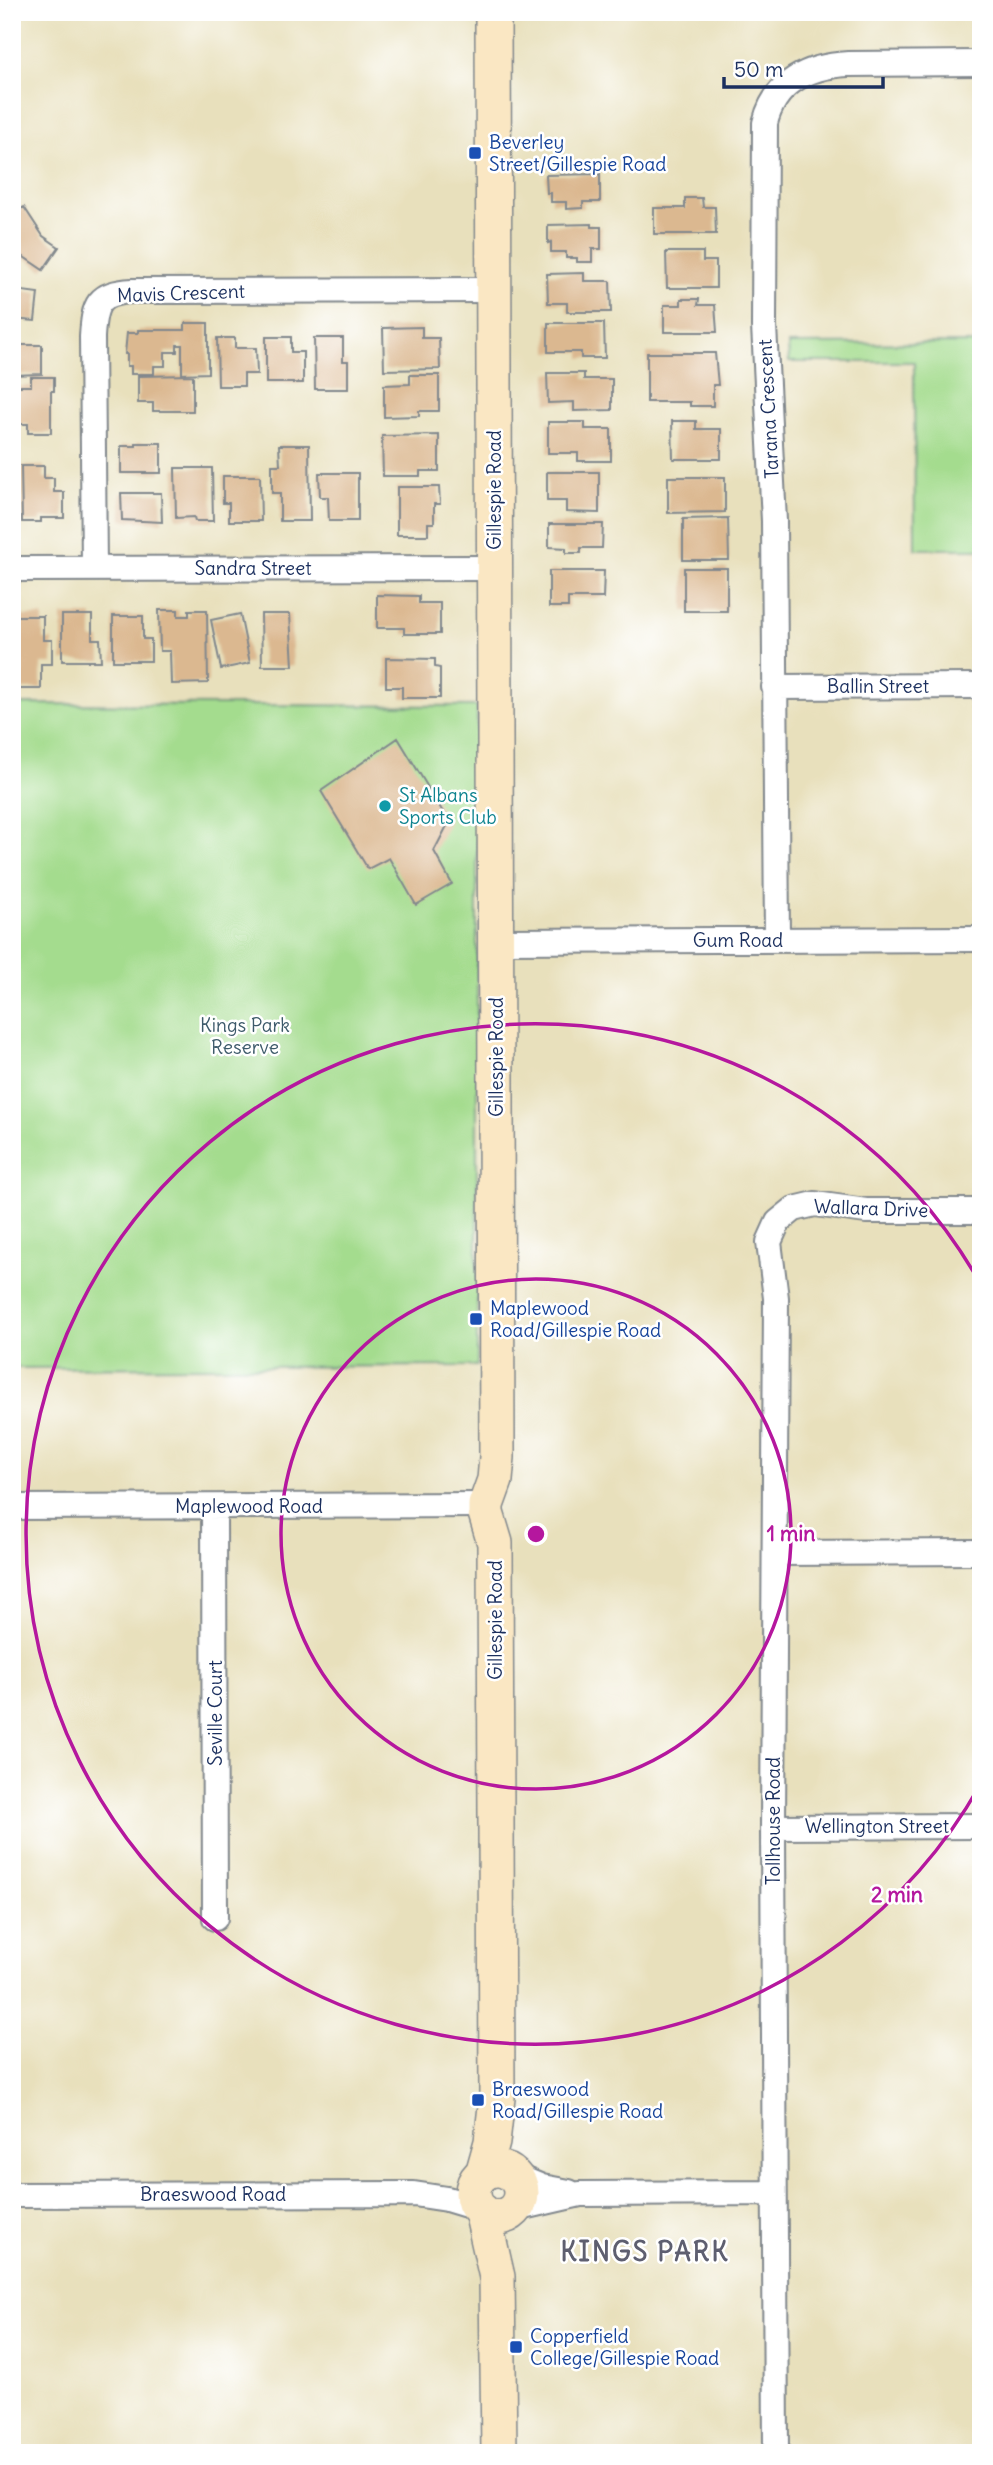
<svg xmlns="http://www.w3.org/2000/svg" width="993" height="2465" font-family="Delius,sans-serif">
<rect width="100%" height="100%" fill="#fff"/>
<filter id="ink" filterUnits="userSpaceOnUse"><feTurbulence type="fractalNoise" baseFrequency=".0143" numOctaves="2"/><feDisplacementMap in="SourceGraphic" scale="14" xChannelSelector="R" yChannelSelector="G"/><feConvolveMatrix kernelMatrix="1 2 1 2 8 2 1 2 1" color-interpolation-filters="sRGB"/></filter>
<filter id="wash" filterUnits="userSpaceOnUse"><feTurbulence type="fractalNoise" baseFrequency=".00686" numOctaves="4" result="noise"/><feDisplacementMap in="SourceGraphic" scale="28" xChannelSelector="R" yChannelSelector="G"/><feGaussianBlur stdDeviation="1.57" result="paint"/><feColorMatrix in="noise" values="0 0 0 0 0 0 0 0 0 0 0 0 0 0 0 0 0 1.4 0 .05"/><feComposite in="paint" operator="in"/></filter>
<g filter="url(#wash)">
<rect width="100%" height="100%" fill="#e8e0bc"/>
<path fill="#a4dc8e" stroke="#608676" stroke-width="2" d="M981 343V549H915L914 362H789L788 344Z
M12 704 477 706V1366L12 1368Z"/>
<g id="blocks">
<path fill="#dbb890" d="M600 174V202H583V208L566 209V202H551V193H547L546 175Z
M685 198H702L703 207H715L716 234H654V208H685Z
M24 207 43 236 59 247 43 270 21 255 12 241V214Z
M592 224V227H601V249H592V262H577V258H566V252H551V242L548 243V225Z
M666 252H703V261H716V288H667Z
M12 265 17 266 15 290 38 293 35 321 12 319Z
M584 273V281H610L611 312H567V303H548L547 274Z
M681 299H699L698 305H715L717 332H664V305H681Z
M185 323H208V373L182 374V345H177V352H165V366H154V374H131V366H127V354H125L127 333H138V330H185Z
M548 323H604L605 358H581V352H548Z
M422 327V338H439L440 369 384 370 383 328Z
M12 336H17L18 345H42V374L12 375Z
M266 337H291V352H303V383H266Z
M217 338H235V348H256L257 374H244V386H218Z
M314 338H343V361H348V389H315Z
M647 353H715L718 385H713V406H690V402H647Z
M547 373H584V379H612V410L574 411V402L548 403Z
M193 375V411H153V403H138V376Z
M410 375H439V411H419V416L384 417V385L410 384Z
M31 377H54V391H51V433H28V424H12V386H31Z
M672 421H696V429H721V459H673Z
M548 422H585V429H611V461H578V453H548Z
M439 435V471H420V476H383L382 436Z
M136 443H161V473H121V446H136Z
M279 445H309L310 521H280V493H272V465H280Z
M21 466H44V478H54V492H64V518H41V522H22Z
M175 468H212L213 521H195L194 517 176 518Z
M547 472H599V513L566 512V501H547Z
M319 473H358V521H329L328 497H320Z
M223 476H260L261 521H229V503H223Z
M668 477H725V512L668 513Z
M397 487H439L440 504H434V523H428V535H397Z
M121 493H161L162 522 122 520Z
M728 518 729 560H683V519Z
M549 524H603L602 548H581V553H566V548L549 547Z
M684 568H727V611H684Z
M549 571H604L603 598H568V607H549Z
M377 595 419 596V603H440V634H404V628H377Z
M159 610H178V616H189V610H207L208 683 171 684 170 651H160Z
M240 614 250 663 221 669 211 620Z
M261 614H290L293 666H262Z
M62 615H92V639H100L101 661H62Z
M13 616H43V640H52V664H41V689H13Z
M113 616H143V639H151V661H113Z
M386 658 435 659V667L440 668V698H402V687H386Z
M398 738 449 822 434 851 452 884 416 905 389 858 368 869 321 791Z"/>
</g>
</g>
<g filter="url(#ink)">
<use href="#blocks" fill-opacity="0" stroke="#82888d" stroke-width="2"/>
<g fill="none" stroke-linecap="round" stroke-linejoin="round">
<g stroke="#82888d" stroke-width="28">
<path id="street" d="M94 568 92 337C94 304 97 293 133 291L493 290
M12 569 494 568
M774 687 981 686
M777 940 774 521 764 326 765 123C775 82 808 66 848 64L981 63
M495 941 981 939
M12 1507 486 1505
M214 1507 215 1918
M776 1553 981 1552
M773 1827 981 1826
M513 2175 542 2187 569 2192
M12 2195 414 2194 447 2199 480 2209
M515 2209 580 2194 774 2193
M776 2453 773 1827 776 1298 769 1242 778 1222 794 1209 815 1204 866 1211H981"/>
</g>
<g stroke="#82888d" stroke-width="38">
<path id="secondary" d="M473 2193a24 24 0 1 1 48 0a24 24 0 1 1-48 0Z
M483 2174 492 2142 497 2098 495 1543 486 1513V1505L495 1480 497 1457 493 12
M482 2211 497 2277 499 2453"/>
</g>
<use href="#street" stroke="#fff" stroke-width="24"/>
<use href="#secondary" stroke="#fae7c3" stroke-width="35"/>
</g>
</g>
<g fill="none" stroke="#b5179e" stroke-width="3.5">
<circle cx="536" cy="1534" r="255"/>
<path d="M980 1785A510 510 0 1 1 980 1283"/>
</g>
<g fill="#1a4fb4" stroke="#fff" stroke-width="2.5">
<rect x="468" y="146" width="14" height="14" rx="3.5"/>
<rect x="469" y="1312" width="14" height="14" rx="3.5"/>
<rect x="471" y="2093" width="14" height="14" rx="3.5"/>
<rect x="509" y="2340" width="14" height="14" rx="3.5"/>
</g>
<circle fill="#0f9aa8" stroke="#fff" stroke-width="2.5" cx="385" cy="806" r="7"/>
<g text-anchor="middle" stroke-width="5" stroke-linejoin="round" paint-order="stroke">
<g font-size="19" fill="#164399" stroke="#fff" text-anchor="start">
<text x="489" y="149">Beverley<tspan x="489" dy="22">Street/Gillespie Road</tspan></text>
<text x="490" y="1315">Maplewood<tspan x="490" dy="22">Road/Gillespie Road</tspan></text>
<text x="492" y="2096">Braeswood<tspan x="492" dy="22">Road/Gillespie Road</tspan></text>
<text x="530" y="2343">Copperfield<tspan x="530" dy="22">College/Gillespie Road</tspan></text>
</g>
<g font-size="19" fill="#1b2f5e" stroke="#fff">
<text transform="translate(181 293) rotate(-2)" y="7">Mavis Crescent</text>
<text transform="translate(768 409) rotate(-93)" y="7">Tarana Crescent</text>
<text transform="translate(494 490) rotate(-90)" y="7">Gillespie Road</text>
<text x="253" y="575">Sandra Street</text>
<text x="878" y="693">Ballin Street</text>
<text x="738" y="947">Gum Road</text>
<text transform="translate(496 1057) rotate(-90)" y="7">Gillespie Road</text>
<text transform="translate(871 1208) rotate(2)" y="7">Wallara Drive</text>
<text x="249" y="1513">Maplewood Road</text>
<text transform="translate(495 1620) rotate(-90)" y="7">Gillespie Road</text>
<text transform="translate(215 1713) rotate(-90)" y="7">Seville Court</text>
<text transform="translate(773 1821) rotate(-90)" y="7">Tollhouse Road</text>
<text x="877" y="1833">Wellington Street</text>
<text x="213" y="2201">Braeswood Road</text>
</g>
<g font-size="19" fill="#0d838f" stroke="#fff" text-anchor="start">
<text x="399" y="802">St Albans<tspan x="399" dy="22">Sports Club</tspan></text>
</g>
<g font-size="19" fill="#3d5a6a" stroke="#fff">
<text x="245" y="1032">Kings Park<tspan x="245" dy="22">Reserve</tspan></text>
</g>
<g font-size="26" font-weight="bold" letter-spacing="2" fill="#5e5f70" stroke="#fff">
<text x="645" y="2261">KINGS PARK</text>
</g>
</g>
<circle cx="536" cy="1534" r="10" fill="#b5179e" stroke="#fff" stroke-width="3.5"/>
<g font-size="21" text-anchor="middle" font-weight="bold" fill="#b5179e" stroke="#fff" stroke-width="5" stroke-linejoin="round" paint-order="stroke">
<text x="791" y="1541">1 min</text>
<text x="897" y="1902">2 min</text>
</g>
<rect width="993" height="2465" fill="none" stroke="#fff" stroke-width="42"/>
<path d="M724 77v10h159v-10" fill="none" stroke="#1b2f5e" stroke-width="3.5"/>
<text x="734" y="77" font-size="21" fill="#1b2f5e" stroke="#ffffff" stroke-width="5" paint-order="stroke">50 m</text>
</svg>
